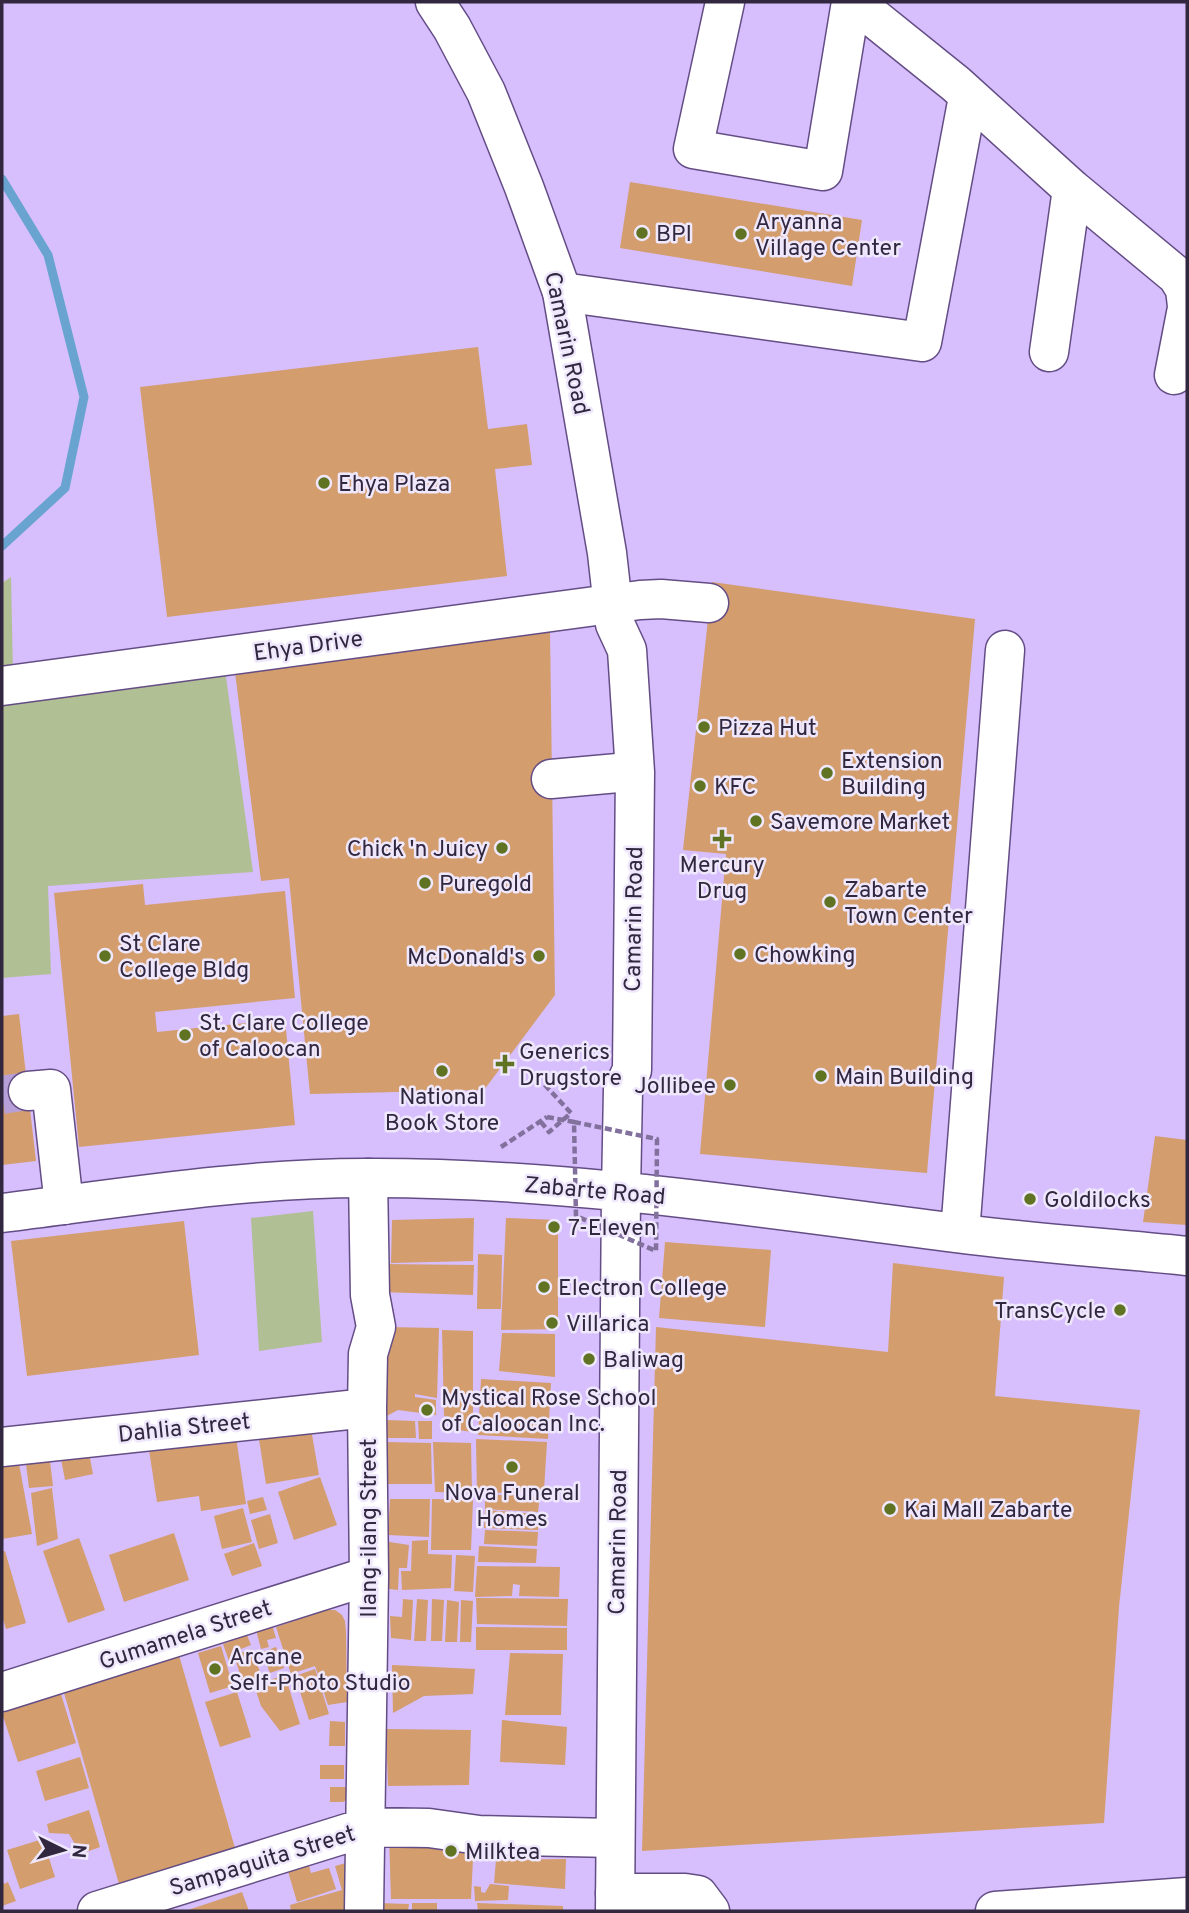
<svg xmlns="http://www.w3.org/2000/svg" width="1189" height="1913" font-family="Overpass,sans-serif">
<rect width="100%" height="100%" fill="#d7befd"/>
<path fill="#b1bf94" d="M11 577 13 673 222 648 253 872 48 886 51 974 2 978V583Z
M313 1211 322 1342 259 1351 251 1218Z"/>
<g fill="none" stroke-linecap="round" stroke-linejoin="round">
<path stroke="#69a4d1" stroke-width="9" d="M2 179 48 255 84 397 65 488 2 546"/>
</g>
<path fill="#d39d6d" d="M630 182 862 220 852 286 620 248Z
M478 347 488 429 527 424 532 465 495 469 507 576 167 617 140 387Z
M712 582 975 619 927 1173 700 1154 726 854 683 850Z
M550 632 555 995 484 1090 310 1094 289 878 261 881 235 672Z
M143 884 145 905 285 891 295 998 155 1012 157 1032 285 1019 295 1125 79 1147 54 893Z
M19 1014 36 1161 2 1165V1016Z
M1155 1136 1187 1140V1225L1143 1222Z
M474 1218 473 1261 391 1263 392 1220Z
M506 1218 558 1220V1329L501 1330Z
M184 1221 199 1355 27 1376 11 1241Z
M665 1242 771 1250 765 1327 659 1318Z
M478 1254 502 1255 501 1309H477Z
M893 1263 1004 1277 995 1396 1140 1410 1119 1607 1104 1823 642 1851 656 1327 888 1352Z
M382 1264 474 1265 473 1295 380 1292Z
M386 1327 439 1328 437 1398 415 1394V1397L436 1400V1415L398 1410 383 1418Z
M442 1330 473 1331V1432L450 1429V1417L444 1416Z
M502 1333 555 1334V1377L499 1371Z
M481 1379 551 1383 548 1439 478 1435Z
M386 1420 415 1421 416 1438H385Z
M418 1421H432V1439H419Z
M310 1423 319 1475 266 1484 258 1433Z
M236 1437 246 1504 201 1511 199 1496 157 1502 149 1450Z
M86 1438 93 1474 65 1480 58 1443Z
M476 1439 547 1442 544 1490 477 1494Z
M387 1442 431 1443 432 1484H385Z
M433 1442 471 1443 472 1493 435 1492Z
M48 1445 53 1486 29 1488 24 1448Z
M17 1453 32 1534 2 1539V1456Z
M320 1477 337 1525 294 1540 278 1492Z
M52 1488 58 1539 37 1546 31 1493Z
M485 1495H540L538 1512 485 1509Z
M263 1497 267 1510 250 1514 247 1501Z
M390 1499H430L429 1537 388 1535Z
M432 1499 473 1500 471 1550H431Z
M243 1508 252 1542 222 1549 214 1516Z
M485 1510 539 1514 538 1530 484 1528Z
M270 1514 278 1543 259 1549 251 1520Z
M485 1530 538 1532 537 1546 484 1544Z
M174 1533 189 1580 124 1602 109 1555Z
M79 1538 105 1610 68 1623 43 1551Z
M428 1540V1554L452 1555 451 1588 402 1590 401 1571H411L412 1541Z
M383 1541 409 1545 407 1568H399L398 1590 381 1588Z
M254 1543 262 1566 232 1576 224 1554Z
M479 1546 537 1549 536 1563 478 1562Z
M5 1551 26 1623 6 1629 2 1616V1552Z
M456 1555 475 1556 473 1592 454 1591Z
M477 1566 560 1567 559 1597 519 1596 520 1585 513 1584 512 1596 475 1597Z
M476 1598 568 1599 567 1626 477 1624Z
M403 1599 413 1600 411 1640 391 1638 390 1616 402 1617Z
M417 1599 428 1600 426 1641H414Z
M432 1599 444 1600 442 1641H431Z
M447 1600 459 1602 457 1642H445Z
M461 1600 473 1601 471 1642H460Z
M326 1610H335L342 1615 345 1621 346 1632 347 1702 328 1705 315 1666 291 1674 276 1627Z
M272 1625 276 1638 267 1640 269 1647 261 1649 256 1630Z
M476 1627 567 1628V1650H476Z
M247 1635 251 1645 231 1653 234 1662 230 1664 223 1644Z
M176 1645 235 1848 119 1884 60 1679Z
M221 1646 233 1686 210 1693 198 1653Z
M276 1647 284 1668 270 1673 262 1652Z
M252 1649 262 1678 243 1684 234 1655Z
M510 1653 563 1654 561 1715H505Z
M392 1665 475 1669 473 1694 424 1696 393 1713Z
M315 1669 329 1714 309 1720 295 1676Z
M285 1675 300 1724 280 1731 261 1706 254 1685Z
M237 1692 251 1737 220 1747 205 1702Z
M61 1694 76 1743 18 1762 2 1713Z
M502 1720 567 1727 565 1765 500 1762Z
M330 1721 345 1722V1746H329Z
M386 1729 471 1730 469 1785 388 1786Z
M80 1757 89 1788 45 1801 36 1771Z
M320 1765H344V1779H320Z
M330 1787H351V1797L343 1802H330Z
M89 1810 100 1847 81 1854 69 1834 49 1833 47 1824Z
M389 1836 474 1839 471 1899H391Z
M43 1839 55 1877 20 1889 7 1850Z
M566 1859 565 1889 494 1883 496 1860Z
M308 1862 311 1873 329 1868 336 1889 297 1902 287 1868Z
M346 1863 360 1911H291L290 1905 342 1890 335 1866Z
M2 1879 4 1884 8 1882 16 1901 2 1906Z
M490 1884 509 1886 508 1900 475 1901 474 1886 481 1887V1892L485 1893Z
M242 1892 249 1911H185Z
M377 1903 409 1904 408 1911H377Z
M412 1903H437V1910L412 1911Z
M477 1903 563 1906V1911H478Z"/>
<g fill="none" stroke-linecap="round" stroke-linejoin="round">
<path stroke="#b6a0d7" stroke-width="38" stroke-dasharray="38 19" stroke-linecap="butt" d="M2 1095 28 1091"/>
<g stroke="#644d85" stroke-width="41">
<path id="minor" d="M725 2 693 149 823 171 851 2
M854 2 956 84 1072 189 1177 276 1185 289 1187 306
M562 292 922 342 968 97
M1049 352 1072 189
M1174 375 1187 308
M2 686 640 600 661 599 709 603
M551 779 618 773
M28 1091 51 1089 64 1205
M960 1233 1005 650
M2 1447 367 1408
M2 1692 369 1576
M615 1893H685L698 1895 710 1911
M97 1911 367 1827 429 1828 479 1835 614 1838
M364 1911 369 1576 367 1408 368 1354 376 1327 370 1295 368 1178
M995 1911 1187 1897"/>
</g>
<g stroke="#644d85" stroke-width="41">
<path id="major" d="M435 2 452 28 486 92 524 187 562 292 607 553 615 624 627 650 635 772 632 1070 623 1089 621 1192 615 1911
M2 1213C122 1198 244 1178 365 1178 563 1177 759 1208 955 1233 1032 1243 1110 1248 1187 1256"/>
</g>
<path stroke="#82719c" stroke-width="4.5" stroke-dasharray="7 3.5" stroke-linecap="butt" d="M541 1122 549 1132 571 1113 543 1083
M501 1147 547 1117"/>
<use href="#minor" stroke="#fff" stroke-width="38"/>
<use href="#major" stroke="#fff" stroke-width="38"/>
<path stroke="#82719c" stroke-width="4.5" stroke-dasharray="7 3.5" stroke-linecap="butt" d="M547 1117 574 1122
M574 1122 657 1139 656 1251 576 1216Z"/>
</g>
<g fill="#5f7322" stroke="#efe8fc" stroke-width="2.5">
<circle cx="642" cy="233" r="7"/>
<circle cx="741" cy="234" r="7"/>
<circle cx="324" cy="483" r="7"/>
<circle cx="704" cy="727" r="7"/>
<circle cx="827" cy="773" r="7"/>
<circle cx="700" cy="786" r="7"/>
<circle cx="756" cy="821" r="7"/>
<path d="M718.5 828.5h7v7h7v7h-7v7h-7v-7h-7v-7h7z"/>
<circle cx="502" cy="848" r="7"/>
<circle cx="425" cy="883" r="7"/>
<circle cx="830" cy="902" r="7"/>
<circle cx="740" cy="954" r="7"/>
<circle cx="105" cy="956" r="7"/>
<circle cx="539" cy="956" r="7"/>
<circle cx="185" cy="1035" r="7"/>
<path d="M501.5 1053.5h7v7h7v7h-7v7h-7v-7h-7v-7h7z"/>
<circle cx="442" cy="1071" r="7"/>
<circle cx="821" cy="1076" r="7"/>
<circle cx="730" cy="1085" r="7"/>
<circle cx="1030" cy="1199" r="7"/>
<circle cx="554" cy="1227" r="7"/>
<circle cx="544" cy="1287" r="7"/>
<circle cx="1120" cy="1310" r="7"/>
<circle cx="552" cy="1323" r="7"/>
<circle cx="589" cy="1359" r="7"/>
<circle cx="427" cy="1410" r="7"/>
<circle cx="512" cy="1467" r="7"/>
<circle cx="890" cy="1509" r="7"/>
<circle cx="215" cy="1669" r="7"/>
<circle cx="451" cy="1851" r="7"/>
</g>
<g text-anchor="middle" stroke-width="5" stroke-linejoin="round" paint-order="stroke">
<g font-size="23" fill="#31273f" stroke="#efe8fc" text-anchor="start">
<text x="755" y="229">Aryanna<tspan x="755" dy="26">Village Center</tspan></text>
<text x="656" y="241">BPI</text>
<text x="338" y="491">Ehya Plaza</text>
<text x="718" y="735">Pizza Hut</text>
<text x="841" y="768">Extension<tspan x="841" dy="26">Building</tspan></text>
<text x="714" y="794">KFC</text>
<text x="770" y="829">Savemore Market</text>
<text x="488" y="856" text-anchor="end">Chick 'n Juicy</text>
<text x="722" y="872" text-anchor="middle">Mercury<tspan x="722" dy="26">Drug</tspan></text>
<text x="439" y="891">Puregold</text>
<text x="844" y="897">Zabarte<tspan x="844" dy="26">Town Center</tspan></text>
<text x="119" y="951">St Clare<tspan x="119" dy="26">College Bldg</tspan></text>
<text x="754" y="962">Chowking</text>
<text x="525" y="964" text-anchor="end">McDonald's</text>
<text x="199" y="1030">St. Clare College<tspan x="199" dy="26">of Caloocan</tspan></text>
<text x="519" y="1059">Generics<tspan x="519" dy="26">Drugstore</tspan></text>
<text x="835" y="1084">Main Building</text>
<text x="716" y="1093" text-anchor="end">Jollibee</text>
<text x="442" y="1104" text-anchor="middle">National<tspan x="442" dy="26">Book Store</tspan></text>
<text x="1044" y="1207">Goldilocks</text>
<text x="568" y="1235">7-Eleven</text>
<text x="558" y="1295">Electron College</text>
<text x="1106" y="1318" text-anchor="end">TransCycle</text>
<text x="566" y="1331">Villarica</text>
<text x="603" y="1367">Baliwag</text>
<text x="441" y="1405">Mystical Rose School<tspan x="441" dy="26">of Caloocan Inc.</tspan></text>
<text x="512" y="1500" text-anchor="middle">Nova Funeral<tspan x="512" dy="26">Homes</tspan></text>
<text x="904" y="1517">Kai Mall Zabarte</text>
<text x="229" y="1664">Arcane<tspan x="229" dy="26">Self-Photo Studio</tspan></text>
<text x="465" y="1859">Milktea</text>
</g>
<g font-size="23" fill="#31273f" stroke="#efe8fc">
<text transform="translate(568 343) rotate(78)" y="8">Camarin Road</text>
<text transform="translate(308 645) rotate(-8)" y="8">Ehya Drive</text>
<text transform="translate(633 919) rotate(-89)" y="8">Camarin Road</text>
<text transform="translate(595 1190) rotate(5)" y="8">Zabarte Road</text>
<text transform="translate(184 1427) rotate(-6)" y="8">Dahlia Street</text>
<text transform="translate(368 1528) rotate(-90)" y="8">Ilang-ilang Street</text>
<text transform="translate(617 1542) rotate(-89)" y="8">Camarin Road</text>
<text transform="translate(185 1634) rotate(-18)" y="8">Gumamela Street</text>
<text transform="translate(262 1860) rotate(-17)" y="8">Sampaguita Street</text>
</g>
</g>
<rect width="1189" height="1913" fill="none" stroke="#31273f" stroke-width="7"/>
<g transform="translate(63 1850) rotate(95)" stroke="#efe8fc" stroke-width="5" paint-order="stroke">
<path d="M0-5L12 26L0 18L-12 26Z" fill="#31273f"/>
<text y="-10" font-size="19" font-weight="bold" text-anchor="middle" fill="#31273f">N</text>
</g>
</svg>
